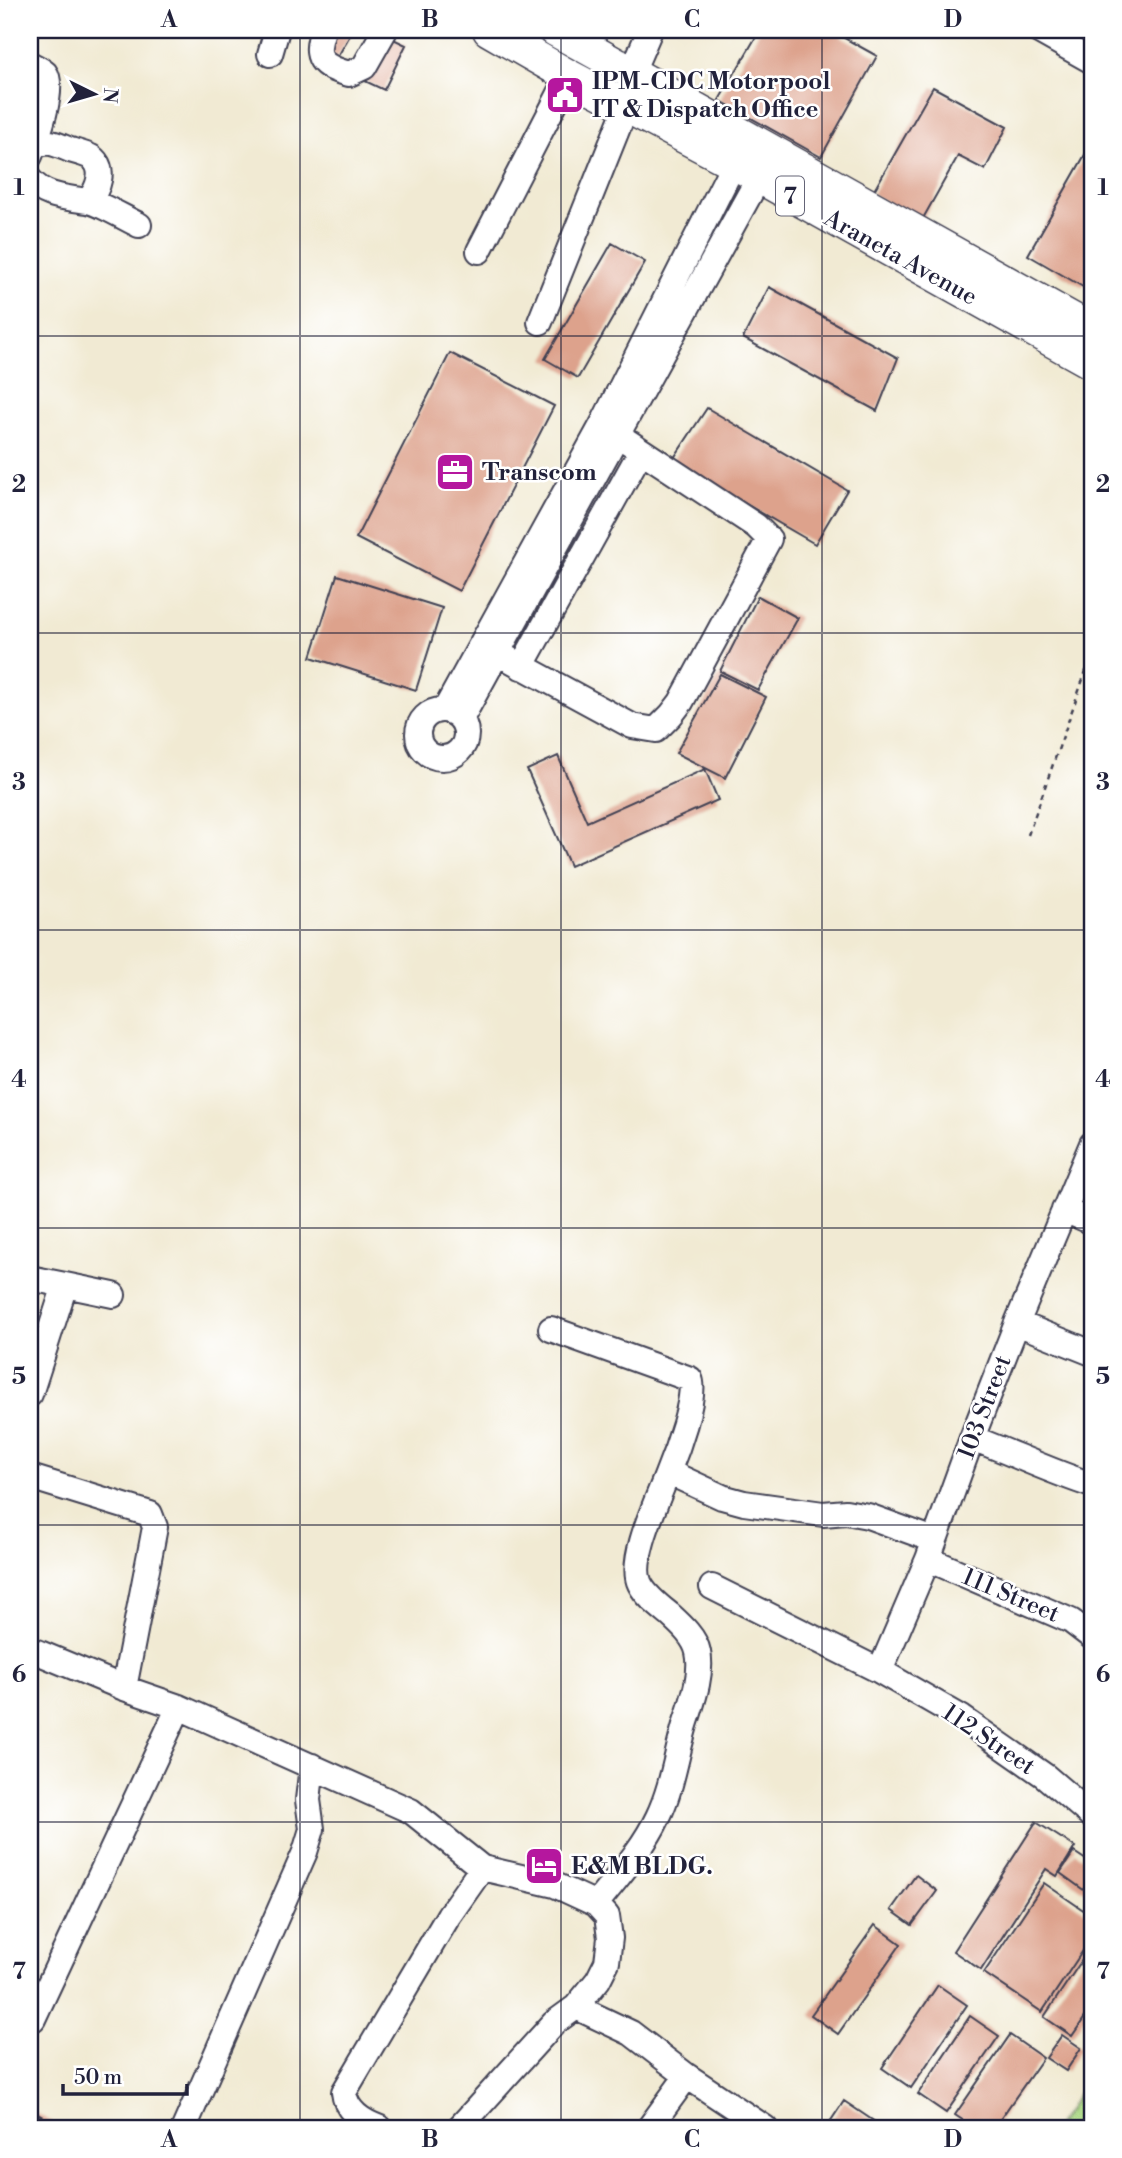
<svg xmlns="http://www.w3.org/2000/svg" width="1122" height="2158" font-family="'Libre Bodoni',serif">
<rect width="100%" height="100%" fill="#fff"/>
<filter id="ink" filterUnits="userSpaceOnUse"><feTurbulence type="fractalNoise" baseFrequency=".0143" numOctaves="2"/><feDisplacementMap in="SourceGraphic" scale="14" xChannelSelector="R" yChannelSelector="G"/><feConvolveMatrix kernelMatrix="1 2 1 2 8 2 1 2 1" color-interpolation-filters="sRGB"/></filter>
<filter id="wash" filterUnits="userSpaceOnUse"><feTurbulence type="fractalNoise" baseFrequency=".00686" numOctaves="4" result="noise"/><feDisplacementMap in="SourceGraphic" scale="28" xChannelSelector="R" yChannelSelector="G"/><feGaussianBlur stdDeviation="1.57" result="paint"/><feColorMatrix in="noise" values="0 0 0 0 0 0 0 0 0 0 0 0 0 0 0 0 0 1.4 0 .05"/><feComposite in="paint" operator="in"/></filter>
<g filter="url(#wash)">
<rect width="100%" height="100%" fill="#f1ead3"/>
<path fill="#acd885" stroke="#677d60" stroke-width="2" d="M1092 2075V2128H1055Z"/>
<g id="blocks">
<path fill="#dda28c" d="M332 30H353L337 58 321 49Z
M760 30H830L877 56 821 157 719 100Z
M387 36 406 45 384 90 365 81Z
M933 87 1007 127 985 170 958 156 921 222 872 194Z
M1090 146 1092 148V271L1083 287 1028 255Z
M612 243 645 262 578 378 545 359Z
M769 287 898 358 877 411 743 338Z
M450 353 554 406 459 591 356 538Z
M707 408 847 490 815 544 672 461Z
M337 575 442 608 416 690 311 657Z
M758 596 798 618 758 690 720 671Z
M720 674 766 697 725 778 676 753Z
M558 756 587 822 705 769 718 800 570 866 527 770Z
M1036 1822 1075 1847 1057 1876 1046 1869 981 1970 953 1951Z
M1074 1852 1092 1864V1896L1060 1873Z
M916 1875 937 1891 912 1925 891 1910Z
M1044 1883 1092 1916V1937L1042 2012 984 1973Z
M875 1925 901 1944 838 2034 811 2015Z
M1092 1945V2007L1072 2036 1044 2017Z
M938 1985 967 2005 911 2088 882 2068Z
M970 2016 999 2036 946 2113 918 2094Z
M1010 2035 1043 2058 994 2128H975L955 2115Z
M1062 2035 1081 2048 1066 2071 1046 2058Z
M844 2101 884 2128H826Z
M30 2110 54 2123 52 2128H30Z"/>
</g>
</g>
<g filter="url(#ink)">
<use href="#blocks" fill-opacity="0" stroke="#414052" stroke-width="2"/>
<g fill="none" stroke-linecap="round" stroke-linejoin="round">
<g stroke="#414052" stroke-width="28">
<path id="minor" d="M323 30C313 59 321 66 349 74L364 67 385 30
M1037 30 1092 61
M270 54 277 30
M30 64C34 66 41 69 45 73 56 87 37 139 30 156
M632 72 650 30
M34 147C46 138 58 145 70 150 77 152 85 154 91 157 107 168 98 190 88 201
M30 180C46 198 66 197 87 201 100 203 126 219 139 225
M479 251 569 76
M540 322 627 105
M483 645 632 726 656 730 671 715 681 702 769 539 756 526 604 426
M521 667 641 451
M445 710 602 425 734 163 742 150
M418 734a24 24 0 1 1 48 0a24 24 0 1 1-48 0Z
M461 719 768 161
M1064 1210 1092 1222
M30 1278 65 1285 30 1394
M65 1285 113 1295
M1017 1323 1092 1353
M551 1329 690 1379C698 1394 675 1455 668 1472L722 1497 744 1503 823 1514 846 1512 868 1516 934 1540
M972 1438C1012 1453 1051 1472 1092 1485
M30 1477 150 1514 155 1527 152 1543 124 1688
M928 1559 1071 1621 1092 1637
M712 1587 880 1671 962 1718 1045 1776 1092 1816
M30 1649 124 1688 179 1707 411 1811 482 1868 555 1885 596 1904 607 1916 610 1938 607 1962 598 1980 576 2007 554 2023 459 2128
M880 1671 928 1559 972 1438 1017 1323 1092 1144
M596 1904C618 1876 643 1849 658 1817 672 1788 676 1756 685 1725 692 1703 703 1675 698 1652 695 1637 680 1624 669 1614 659 1606 646 1596 640 1584 628 1560 659 1497 668 1472
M576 2007 631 2033 687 2076 765 2128
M33 2019 179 1707
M184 2128 305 1852 312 1829 308 1800 312 1766
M380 2128C363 2122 346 2112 344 2092L449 1915 482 1868
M649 2128 687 2076"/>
</g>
<g stroke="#414052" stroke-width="35">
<path id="major" d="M489 30 569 76 734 163 1092 363
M555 30 1092 330"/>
</g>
<path stroke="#414052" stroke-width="2.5" stroke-dasharray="5 5" stroke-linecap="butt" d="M1028 835 1092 654"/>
<use href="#minor" stroke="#fff" stroke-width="24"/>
<use href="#major" stroke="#fff" stroke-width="32"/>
</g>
</g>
<path fill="none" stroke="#22223b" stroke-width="2" stroke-opacity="0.55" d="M300 30V2128M561 30V2128M822 30V2128M30 336H1092M30 633H1092M30 930H1092M30 1228H1092M30 1525H1092M30 1822H1092"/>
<defs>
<g id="civic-square" transform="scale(2.0125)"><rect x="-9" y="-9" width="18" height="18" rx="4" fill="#b5179e" stroke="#fff"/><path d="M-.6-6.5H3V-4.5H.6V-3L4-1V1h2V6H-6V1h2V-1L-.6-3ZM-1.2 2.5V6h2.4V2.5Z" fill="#fff"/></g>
<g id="office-square" transform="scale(2.0125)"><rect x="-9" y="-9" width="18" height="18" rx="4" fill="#b5179e" stroke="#fff"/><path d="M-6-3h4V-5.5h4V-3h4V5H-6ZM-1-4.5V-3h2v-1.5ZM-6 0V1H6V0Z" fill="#fff"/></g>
<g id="hotel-square" transform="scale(2.0125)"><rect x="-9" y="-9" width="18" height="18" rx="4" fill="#b5179e" stroke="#fff"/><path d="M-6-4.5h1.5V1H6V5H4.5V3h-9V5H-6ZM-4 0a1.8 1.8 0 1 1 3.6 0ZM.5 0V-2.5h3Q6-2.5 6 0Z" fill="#fff"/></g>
</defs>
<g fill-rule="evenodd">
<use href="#civic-square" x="565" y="95"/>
<use href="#office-square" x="455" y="472"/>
<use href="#hotel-square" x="544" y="1866"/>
</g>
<g text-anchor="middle" stroke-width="5" stroke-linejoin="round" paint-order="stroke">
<rect fill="#fff" stroke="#646476" stroke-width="2" x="776" y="176.5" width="28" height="39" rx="5"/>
<g font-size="23" font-weight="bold" fill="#22223b">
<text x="790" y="204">7</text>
</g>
<g font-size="24" font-weight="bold" fill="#22223b" stroke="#fff" text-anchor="start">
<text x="592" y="89">IPM-CDC Motorpool<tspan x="592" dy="28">IT &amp; Dispatch Office</tspan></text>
<text x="482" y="480">Transcom</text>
<text x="571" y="1874">E&amp;M BLDG.</text>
</g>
<g font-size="24" fill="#22223b" stroke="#fff">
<text transform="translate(901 257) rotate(29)" y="8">Araneta Avenue</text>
<text transform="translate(984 1407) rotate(-69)" y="8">103 Street</text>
<text transform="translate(1011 1595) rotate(23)" y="8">111 Street</text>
<text transform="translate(989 1739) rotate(34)" y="8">112 Street</text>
</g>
</g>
<rect width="1122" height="2158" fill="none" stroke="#fff" stroke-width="77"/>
<g transform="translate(94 94) rotate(95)" stroke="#ffffff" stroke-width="5" paint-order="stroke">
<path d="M0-5L12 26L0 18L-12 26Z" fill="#22223b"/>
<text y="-10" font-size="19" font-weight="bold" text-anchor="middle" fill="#22223b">N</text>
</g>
<path d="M63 2084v10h124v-10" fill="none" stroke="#22223b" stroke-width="3.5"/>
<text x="74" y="2084" font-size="21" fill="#22223b" stroke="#ffffff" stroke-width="5" paint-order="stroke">50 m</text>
<rect x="38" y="38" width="1046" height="2082" fill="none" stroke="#22223b" stroke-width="2.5"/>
<g font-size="23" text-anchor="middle" font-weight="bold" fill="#22223b">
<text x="169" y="27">A</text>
<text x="430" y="27">B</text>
<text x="692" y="27">C</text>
<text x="953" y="27">D</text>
<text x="19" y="195">1</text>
<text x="1103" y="195">1</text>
<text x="19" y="492">2</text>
<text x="1103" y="492">2</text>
<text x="19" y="790">3</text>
<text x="1103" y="790">3</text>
<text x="19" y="1087">4</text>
<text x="1103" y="1087">4</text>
<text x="19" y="1384">5</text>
<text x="1103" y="1384">5</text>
<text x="19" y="1682">6</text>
<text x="1103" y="1682">6</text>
<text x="19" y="1979">7</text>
<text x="1103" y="1979">7</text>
<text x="169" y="2147">A</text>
<text x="430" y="2147">B</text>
<text x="692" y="2147">C</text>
<text x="953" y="2147">D</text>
</g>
</svg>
